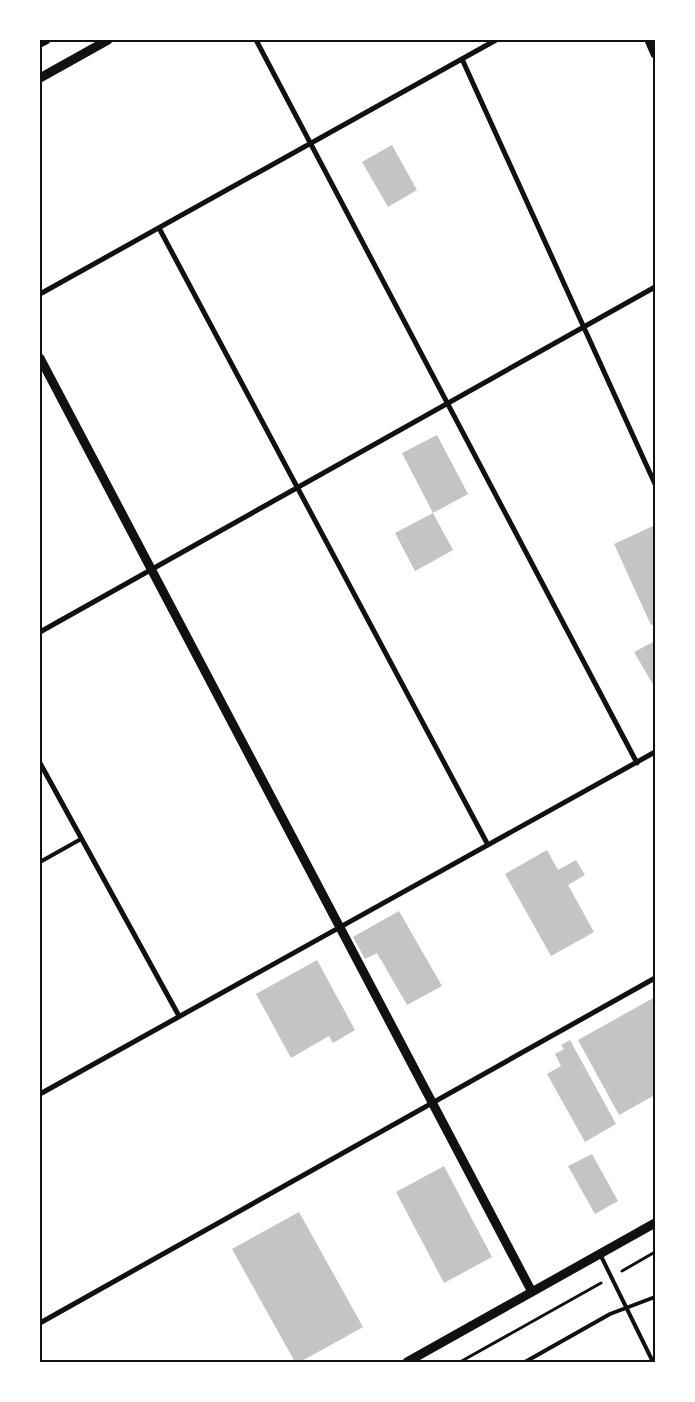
<svg xmlns="http://www.w3.org/2000/svg" width="695" height="1402" font-family="Roboto,sans-serif">
<rect width="100%" height="100%" fill="#fff"/>
<path fill="#c4c4c4" d="M392 145 417 190 388 207 362 162Z
M437 435 468 494 433 513 453 550 415 571 395 533 433 513 402 453Z
M653 526 655 531V624L651 625 614 544Z
M655 641V688L634 652Z
M547 850 558 870 576 860 585 875 568 885 594 932 551 956 505 874Z
M399 911 442 986 407 1005 377 953 365 959 353 937Z
M317 960 355 1030 333 1043 329 1036 291 1058 256 994Z
M655 997V1095L619 1115 578 1040Z
M570 1040 616 1124 585 1142 547 1074 561 1066 555 1054 564 1049 561 1045Z
M592 1154 618 1201 595 1214 568 1166Z
M444 1166 492 1257 444 1283 396 1192Z
M299 1212 363 1327 300 1362H295L232 1249Z"/>
<g fill="none" stroke-linecap="round" stroke-linejoin="round">
<path stroke="#111" stroke-width="3" d="M622 1271 655 1252
M460 1362 601 1283"/>
<path stroke="#111" stroke-width="4" d="M40 862 81 839
M600 1254 653 1362
M525 1362 610 1314 655 1297"/>
<path stroke="#111" stroke-width="5" d="M256 40 637 763
M462 59 655 484
M159 228 488 845
M40 294 496 40
M40 632 655 287
M40 763 179 1016
M40 1094 655 752
M40 1323 655 978"/>
<path stroke="#111" stroke-width="9" d="M649 40 655 54
M40 43 46 40
M40 78 108 40
M40 358 532 1292
M407 1362 655 1223"/>
</g>
<rect width="695" height="1402" fill="none" stroke="#ffffff" stroke-width="82"/>
<rect x="41" y="41" width="613" height="1320" fill="none" stroke="#111" stroke-width="2"/>
</svg>
